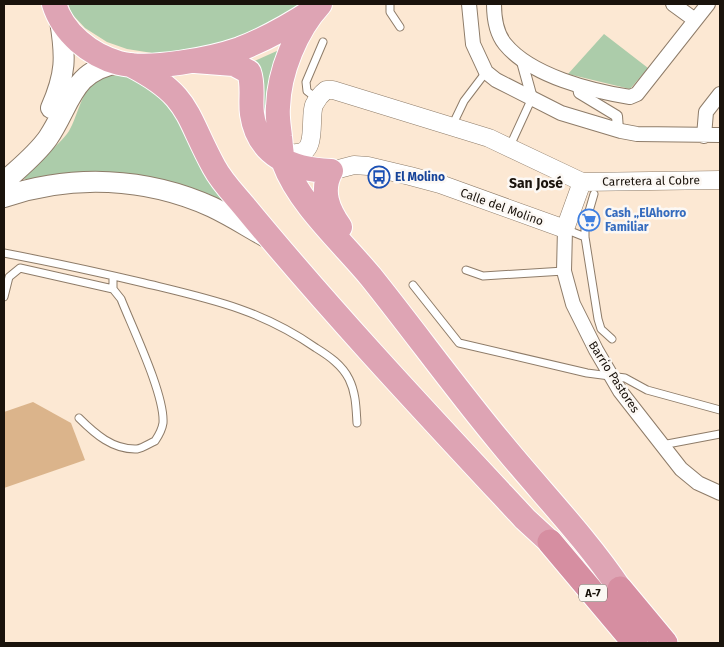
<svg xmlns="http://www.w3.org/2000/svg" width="724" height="647" font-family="'Fira Sans',sans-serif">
<rect width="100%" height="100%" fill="#fce8d3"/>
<path fill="#acccaa" d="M68 4H303L239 42 165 55 127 49 107 42 85 28 72 14Z
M604 34 648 68 630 89 568 74Z
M279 50 271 140 248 64Z
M118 75 132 78 166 98 233 206 24 179C28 169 59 146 69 131 78 116 81 91 96 81 103 76 110 76 118 75Z"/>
<path fill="#dbb48b" d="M33 402 71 423 85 460 4 488V412Z"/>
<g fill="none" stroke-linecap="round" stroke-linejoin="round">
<g stroke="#8e7c69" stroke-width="9">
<path id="service" d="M390 4V12L400 27
M316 98 307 91 306 82 323 42
M452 126 464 101 486 72
M509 148 532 98
M594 194 585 225V237L598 319 601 329 612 339
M565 229 585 237
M4 253C51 262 98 272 144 283 210 299 260 309 316 348 329 356 342 365 349 379 356 393 356 408 357 423
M466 270 483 276 564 271
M413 285 459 343 587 373 625 378 647 390 720 410
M4 297 9 277 20 268 113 289
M79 418C95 434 113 450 137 449 143 448 150 443 155 441 159 435 162 430 163 423 165 395 132 327 121 299L113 289V276
M662 445 720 434"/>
</g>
<g stroke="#8e7c69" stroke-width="12">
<path id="pedestrian" d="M521 58 532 98
M578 87 579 93 617 116 618 130"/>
</g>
<g stroke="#8e7c69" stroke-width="16">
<path id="minor" d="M469 4 473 44 486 72 496 80 561 113 621 131 637 134 720 135
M494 4C494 17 496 33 505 44 531 76 592 91 630 97L637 94 708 4
M673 4 695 20
M704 136 706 112 720 94
M565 229 564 271 573 304 596 350 620 391 681 469 698 483 720 493"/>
</g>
<g stroke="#8e7c69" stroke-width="19">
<path id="tertiary" d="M281 144C285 150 289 154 297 153 318 153 309 118 314 105 317 99 321 94 326 90H333L489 138 582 182 720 180
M331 171 354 165 368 166 410 176 440 184 565 229 582 182"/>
</g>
<g stroke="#8e7c69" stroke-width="22">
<path id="secondary" d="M51 108C66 74 66 57 60 21
M4 182C19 168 36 155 48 138 71 104 72 70 119 63
M4 197C72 174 146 177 212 207 231 216 248 227 266 237"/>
</g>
<g stroke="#fff" stroke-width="26">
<path id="trunk" d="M54 4C63 33 90 55 119 63 150 71 211 59 240 49 266 39 289 26 312 11
M320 4C296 30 279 72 278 107 277 117 279 127 280 137 281 145 281 155 284 163 299 204 343 243 371 277 415 332 456 389 501 443 541 492 585 537 620 589
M195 61 234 64 249 72C254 86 250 100 252 114 258 156 293 170 331 171 320 191 328 210 340 227
M131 65C191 96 185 114 214 167 222 182 234 194 244 206 333 314 430 417 525 519L550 542"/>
</g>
<g stroke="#fff" stroke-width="27">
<path id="motorway" d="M550 542 635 643
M620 589 665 643"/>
</g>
<use href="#service" stroke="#fff" stroke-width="7"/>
<use href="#pedestrian" stroke="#fff" stroke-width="10"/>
<use href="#minor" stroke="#fff" stroke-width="14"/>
<use href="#tertiary" stroke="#fff" stroke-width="18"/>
<use href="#secondary" stroke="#fff" stroke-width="20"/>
<use href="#trunk" stroke="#dea4b4" stroke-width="24"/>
<use href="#motorway" stroke="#d68ea1" stroke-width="25"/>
</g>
<defs>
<g id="bus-ring" transform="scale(1.125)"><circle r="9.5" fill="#fcf8f4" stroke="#1a4fb4" stroke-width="1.5"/><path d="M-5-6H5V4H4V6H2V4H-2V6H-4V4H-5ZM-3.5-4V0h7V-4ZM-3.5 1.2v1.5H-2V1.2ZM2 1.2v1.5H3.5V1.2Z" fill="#1a4fb4"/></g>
<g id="supermarket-ring" transform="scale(1.125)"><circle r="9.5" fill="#fcf8f4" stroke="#3f7fe0" stroke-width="1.5"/><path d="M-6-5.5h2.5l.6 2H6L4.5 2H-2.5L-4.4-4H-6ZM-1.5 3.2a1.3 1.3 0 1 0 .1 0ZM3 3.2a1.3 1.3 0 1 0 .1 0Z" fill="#3f7fe0"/></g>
</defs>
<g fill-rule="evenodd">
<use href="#bus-ring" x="379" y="177"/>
<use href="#supermarket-ring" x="589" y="220"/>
</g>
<g text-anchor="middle" stroke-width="5" stroke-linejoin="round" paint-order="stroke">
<rect fill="#fcf8f4" stroke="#5e5852" stroke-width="1" x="579" y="584.5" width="28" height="17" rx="4"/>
<g font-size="11" font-weight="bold" fill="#1a130c">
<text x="593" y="597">A-7</text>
</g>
<g font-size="12" font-weight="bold" fill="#164399" stroke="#fcf8f4" text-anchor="start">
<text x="395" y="181">El Molino</text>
</g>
<g font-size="12" fill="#1a130c" stroke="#fcf8f4">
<text transform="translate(651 181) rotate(-1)" y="4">Carretera al Cobre</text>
<text transform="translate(502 207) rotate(20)" y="4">Calle del Molino</text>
<text transform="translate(614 377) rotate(57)" y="4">Barrio Pastores</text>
</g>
<g font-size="12" font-weight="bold" fill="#366cbe" stroke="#fcf8f4" text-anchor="start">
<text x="605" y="217">Cash „ElAhorro<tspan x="605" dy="14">Familiar</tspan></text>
</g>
<g font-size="14" font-weight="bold" fill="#1a130c" stroke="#fcf8f4">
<text x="536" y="188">San José</text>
</g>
</g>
<rect width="724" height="647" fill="none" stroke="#1a130c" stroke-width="10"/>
</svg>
